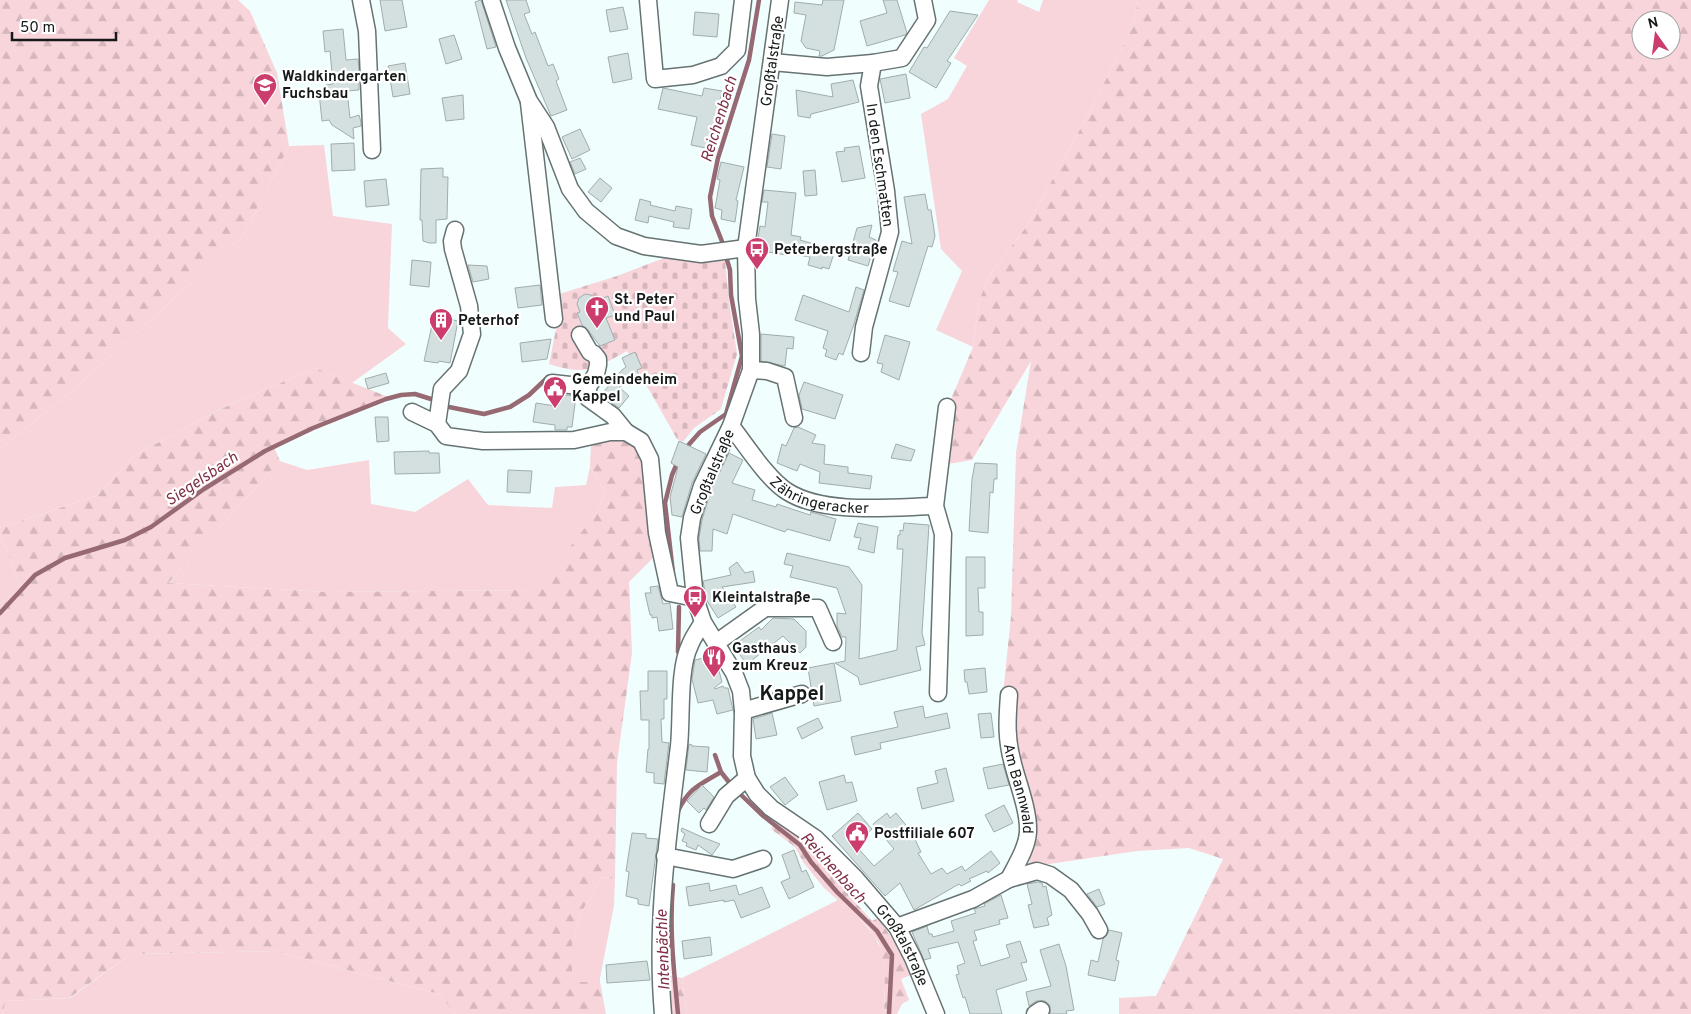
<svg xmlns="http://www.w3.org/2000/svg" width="1691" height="1014" font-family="Overpass,sans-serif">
<defs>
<pattern id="forest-firs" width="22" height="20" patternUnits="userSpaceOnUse" patternTransform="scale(1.25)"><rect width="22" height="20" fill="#f8d5db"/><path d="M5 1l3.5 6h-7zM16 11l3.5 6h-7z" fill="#d4b6bb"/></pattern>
<pattern id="cemetery-stones" width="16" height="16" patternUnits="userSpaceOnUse" patternTransform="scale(1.25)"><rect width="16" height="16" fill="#f8d5db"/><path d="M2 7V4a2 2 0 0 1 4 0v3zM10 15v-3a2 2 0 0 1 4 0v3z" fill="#d4b6bb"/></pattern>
</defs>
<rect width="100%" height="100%" fill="#f1fefe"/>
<path fill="#f8d5db" d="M989 0H1018L1017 2 1039 12 1043 0H1138L1133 26 1090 111 1027 226 989 276 979 301 973 347 936 330 962 271 941 249 921 114 948 99 967 66 954 58Z
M324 145 333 216 392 224 388 328 406 344 352 383 315 368 221 409 135 455 96 496 0 528V449L73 390 243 236 289 146Z
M369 460 371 504 415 512 468 479 488 505 552 508 555 487 586 485 590 467 606 493 597 512 538 590 328 592 168 583 280 461 307 470Z
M0 533 21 588 0 604Z
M601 877 615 879 614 906 600 978V982H572V946L580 915Z
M838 900C860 919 883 936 885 968 887 983 883 999 884 1014H687L682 978Z
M275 951 439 994 455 1014H2L6 1001 70 998 131 954Z"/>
<path fill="url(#forest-firs)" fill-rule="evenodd" d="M0 0H238L250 11 277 73 289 146 243 236 73 390 0 449Z
M1138 0H1691V1014H1119V998L1156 996 1223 859 1189 848 1137 851 1029 867 1034 815 1028 784 1015 751 1003 694 1011 616 1016 453 1031 361 972 460 948 464 949 404 973 347 979 301 989 276 1027 226 1090 111 1133 26ZM1641 20H1671V50H1641Z
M315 368 391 398 274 447 280 461 168 583 328 592 537 590 597 512 606 493 590 467 591 443 628 437 646 455 655 556 629 582 632 653 617 763 615 879 601 877 580 915 572 946V982H600L606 1014H455L439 994 275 951 131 954 69 998 6 1001 2 1014H0V604L21 588 0 533V528L96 496 135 455 221 409Z
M777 821 811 845 857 890 850 896 872 921 878 918 896 944 911 975 901 979 909 1000 902 1004 897 1014H884L885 967 879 943 867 926 824 888 803 862 795 847 771 829Z
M665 975 682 978 687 1014H671Z"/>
<path fill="url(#cemetery-stones)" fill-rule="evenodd" d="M669 256 725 261 729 301 737 354 721 409 694 428 683 442 677 439 627 351C594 369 587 376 549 364L557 324 556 295 617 276ZM588 294 591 295 596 301 608 296 615 315 606 318 615 340 591 349 577 314 580 312C576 303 576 296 588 294Z"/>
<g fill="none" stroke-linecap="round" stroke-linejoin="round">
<path stroke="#966973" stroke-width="4.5" d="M723 244 712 216 710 197 718 158 749 60 759 0
M449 407 484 414 510 407 529 395 548 377
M684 450 700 432 726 414 742 356 731 295 730 270 727 260
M673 573 665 503 672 475 678 461
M0 613 35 575 65 558 125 540 151 527 204 489 265 451 313 428 386 399 401 395 415 394 431 399
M678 652 679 607
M715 755 721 772 732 786
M737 791 762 815 800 845 811 862 837 892 877 931 892 955 889 1014
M678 811C689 788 699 785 721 772
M673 885C669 928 674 971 678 1014"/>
</g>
<path fill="#d4e0e0" stroke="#a0adac" d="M380 0H402L407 27 385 31Z
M481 0 496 47 487 49 475 2Z
M506 0H526L530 12 524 14 532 34 535 32 548 66 553 64 559 79 556 81 567 110 551 116 526 58Z
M823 0H844L834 50 822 56H819L820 51 806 48 801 41 806 15 794 13 795 2 822 5Z
M883 0H897L907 33 905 35 867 46 860 21 887 13Z
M623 7 628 29 610 32 606 10Z
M950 11 978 15 947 61 951 63 936 88 909 72 924 47 927 48Z
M695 12 719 14 717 37 693 35Z
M343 29 346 60 358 59 359 70V90L347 91 350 118 359 115 361 122V126L353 128 354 139 332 125 329 120 322 121 319 93 325 92V85L333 84 330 51 325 52 323 31Z
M454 35 462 59 446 64 439 39Z
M628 53 632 79 613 83 608 57Z
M405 63 410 94 393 97 388 66Z
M906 74 910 98 885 103 880 79Z
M853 80 859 102 811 114 810 118 798 116 796 90 833 97 831 84Z
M663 88 702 96 704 88 722 91 710 149 691 145 697 117 658 109Z
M463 95 464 119 446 121 442 98Z
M580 129 590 150 572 159 562 137Z
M772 134 785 136 781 169 767 167Z
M354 143 355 170 332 171 331 144Z
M859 146 865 178 842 182 836 152 845 151 844 148Z
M580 158 586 169 575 174 570 162Z
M721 162 744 167 736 200 738 201 735 222 721 219 722 210 715 208 720 180 717 179Z
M443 168V177H448L447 219 436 220V243H429L423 241 422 220H420L421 169Z
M815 170 817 195 805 196 803 171Z
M600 178 612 188 601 202 588 192Z
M386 179 389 205 366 207 364 181Z
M764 190 796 193 791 235 801 237 800 240 835 250 829 269 822 267V269L808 265 810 257 787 253 786 255 756 250 760 226 765 227 768 202H762Z
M925 194 928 210H931L935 236 932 247 928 246 909 307 889 301 898 272 893 271 902 241 912 244 904 197Z
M640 199 651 202 650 205 675 211 676 206 692 209 689 229 673 227 674 222 649 216 648 223 635 220Z
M872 225 869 237 876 240 868 266 848 260 857 228Z
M412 260 431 262 429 287 410 285Z
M468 265 487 266 489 279 473 282Z
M540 285 542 305 518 308 515 288Z
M856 287 864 290 854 324 843 355 839 353 836 360 825 356 827 350 823 348 828 331 795 320 803 295 849 312Z
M585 294 591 295 599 300 608 296 615 315 606 318 615 340 600 346 588 330 582 325 577 313 580 312 577 304 579 298Z
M434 316 458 321 450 363 439 361 438 363 424 361Z
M761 334 794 337 793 349 787 348 785 366 761 361Z
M885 335 910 342 899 380 881 372 883 364 877 363Z
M551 339 547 359 522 362 520 343Z
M635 352 642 368 637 370 640 377 619 387 629 396 619 408 601 395 622 370 626 367 622 358Z
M386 373 389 383 368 389 365 379Z
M804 382 843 395 835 419 802 409 799 395Z
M556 394 576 396 572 427H567V430H555V425L533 422 536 403 555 406Z
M375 417H388L389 441 377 442Z
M798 427 816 435 812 443 825 445 824 464 848 467V473L872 476 870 489 819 483 820 472 800 464 797 471 777 463 782 444 786 446 794 428Z
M679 441 706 454 692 483 682 517 672 515 670 497 678 467 671 463Z
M896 444 915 450 911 461 891 458Z
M429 451V453H439L440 473 395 474 394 452Z
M729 453 743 460 732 483 755 490 752 500 776 507 777 504 810 515 811 512 836 519 830 541 787 529 785 532 733 514 727 534 713 529 712 551H700L699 538 702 520 711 490Z
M975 463 997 464V479H994L993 493 990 492 988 533 969 531 972 479Z
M508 470 532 471 530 493 507 492Z
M858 523 878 527 874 553 858 549 861 538 854 537Z
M904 523 929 525 922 633 925 645 916 647 921 670 860 685 858 677 835 663 845 661 846 637H842L837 626V613L846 614 837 588 790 577 793 566 784 564 787 553 849 567 862 585 859 659 897 650 903 549H897L898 535H900V530L903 531Z
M966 557H985V588H978L979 612H983V635L966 636Z
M737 562 745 573 753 571 755 582 722 587 736 607 718 618 707 601 703 581 731 575 729 568Z
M658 586 663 604 670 603 673 629 659 631 657 617 652 618V615H650L645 593H651L650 587Z
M773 618 794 619 806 631V647L800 653 783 636 747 664 733 646 759 627 761 630Z
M712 656 718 667 722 682 714 688 715 689 723 686 724 688H728L733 710 717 714 713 700 698 703 692 679 695 660Z
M834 663 841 701 814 706 808 668Z
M985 668 987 692 969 694 967 682H965L964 670Z
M648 671H667V699H664V719H661L662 742 669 743 664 784 654 783V773L646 772 648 749H649V720H641L640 691H648Z
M923 706 925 718 947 713 950 728 880 743 881 749 855 755 851 737 898 727 894 712Z
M772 713 777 735 756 739 753 719Z
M991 713 994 737 981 738 978 714Z
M818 718 823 728 802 739 797 728Z
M689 744 692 745V746L709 747 707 772 686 770Z
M1003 764 1009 785 988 789 983 768Z
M946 768 954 801 922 809 917 788 938 783 935 771Z
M844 775 846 783 852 782 857 801 827 810 819 782Z
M785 777 798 795 785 805 770 787Z
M702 785 714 797 706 810 704 808 699 813 687 801Z
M1004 805 1013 823 994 832 985 815Z
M858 813 872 829 855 845 874 866 894 849 873 824 887 813 890 818 896 813 911 831 921 852 918 853 931 874 942 868 947 874 962 866 965 871 991 851 1000 863 988 873 987 871 969 879 971 881 961 886 959 884 914 910 900 883 885 896 832 836Z
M682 828 702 837 720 844 712 855 698 845 696 850 686 846 687 843 682 841 685 834 681 831Z
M632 833 646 834V838L658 839 649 906 638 904V899L626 896 629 872 626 871Z
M794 850 802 872 806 870 814 887 789 899 781 882 790 878 782 855Z
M1038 882 1042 883 1043 887 1046 886 1052 915 1047 918 1049 925 1034 928 1028 905 1032 904 1027 884Z
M709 883 710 891 736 885 739 895 762 887 770 907 741 918 734 900 724 902V900L689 906 686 887Z
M1099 889 1105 904 1097 907 1087 894Z
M1001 895 1008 918 999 920 1000 924 974 931 977 940 973 941 981 966 1010 957 1006 945 1020 941 1027 962 1021 963 1027 980 996 990 1002 1014H970L965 997 963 998 956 975 959 974 957 966 965 963 958 942 928 949 931 958 924 960 912 932 927 926 929 934H932L933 937 954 931 951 921 976 913 974 909 985 906 984 904Z
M1109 930 1122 933 1116 960 1119 961 1115 981 1088 975 1091 960 1098 962 1103 939 1107 935Z
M710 937 712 955 684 959 682 941Z
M1059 944 1066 966 1074 1010 1066 1011 1067 1014H1050V1005L1045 1001H1036L1029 1006 1026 992 1051 986 1040 950Z
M647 961 650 980 607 983 606 965Z"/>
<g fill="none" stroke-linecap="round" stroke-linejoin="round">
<g stroke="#677272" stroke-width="19">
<g id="minor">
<path d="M361 0 367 31 372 150"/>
<path d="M491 0 507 48 529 101 546 127 570 189 586 211 616 236 644 246 701 254 746 248"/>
<path d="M648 0 655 79 693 75 721 66 737 50 743 0"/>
<path id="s1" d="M780 0 746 248 747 299 751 334V370L731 426 702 486 692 518 689 538 695 598 703 622 734 673 741 691 743 711 742 756 747 778 757 794 771 808 815 838 855 878 897 927 913 958 936 1014"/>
<path d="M772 62 827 67 873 63 902 58 927 20 923 0"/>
<path d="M529 103 554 319"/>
<path d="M580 335 590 352 594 354 598 359V365L596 374 588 387V398L613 416 626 432"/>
<path d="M861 353 864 327 890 232 886 191 869 86 873 63"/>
<path d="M751 370 767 371 785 377 794 418"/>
<path d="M552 383 588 387"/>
<path d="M412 412 437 424 446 436 483 441 574 440 610 432H626L641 441 650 459 657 533 670 593 695 598"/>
<path d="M437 424 442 389 459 371 472 334 469 306 453 249 452 241 455 230"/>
<path id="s2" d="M731 426C746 445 768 480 788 492 825 515 893 507 935 506"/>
<path d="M716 643 765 608H818L833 642"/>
<path d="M938 693 943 534 935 506 947 407"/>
<path id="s3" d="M1009 695C1007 721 1006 739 1013 764 1018 784 1029 811 1028 832 1027 848 1016 865 1009 879"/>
<path d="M743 711 802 694"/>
<path d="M709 824 726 796 747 778"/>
<path d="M665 856 733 869 763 859"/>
<path d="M897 927 973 899 1009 879 1037 871 1050 875 1071 890 1090 914 1099 930"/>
<path d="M663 1014C655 924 668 835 679 746 682 718 678 669 690 645 693 637 699 629 703 622"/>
<path d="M1035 1014 1041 1010"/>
</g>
</g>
<use href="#minor" stroke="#fff" stroke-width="16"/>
</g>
<defs>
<g id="school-pin" transform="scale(1.25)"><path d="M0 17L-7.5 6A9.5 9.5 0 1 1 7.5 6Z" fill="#cb3d6c" stroke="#fff"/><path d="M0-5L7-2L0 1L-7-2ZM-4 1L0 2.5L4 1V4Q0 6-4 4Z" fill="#fff"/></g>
<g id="bus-pin" transform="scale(1.25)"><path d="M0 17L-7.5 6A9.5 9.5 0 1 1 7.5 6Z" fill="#cb3d6c" stroke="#fff"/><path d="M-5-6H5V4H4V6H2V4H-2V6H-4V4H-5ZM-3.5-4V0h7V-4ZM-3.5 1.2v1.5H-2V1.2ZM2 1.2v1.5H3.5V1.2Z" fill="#fff"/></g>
<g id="church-pin" transform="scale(1.25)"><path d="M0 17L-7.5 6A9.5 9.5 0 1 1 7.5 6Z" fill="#cb3d6c" stroke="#fff"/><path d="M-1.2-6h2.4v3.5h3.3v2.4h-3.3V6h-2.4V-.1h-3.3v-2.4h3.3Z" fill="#fff"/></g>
<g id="building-pin" transform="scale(1.25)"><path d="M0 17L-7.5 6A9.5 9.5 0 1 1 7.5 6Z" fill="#cb3d6c" stroke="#fff"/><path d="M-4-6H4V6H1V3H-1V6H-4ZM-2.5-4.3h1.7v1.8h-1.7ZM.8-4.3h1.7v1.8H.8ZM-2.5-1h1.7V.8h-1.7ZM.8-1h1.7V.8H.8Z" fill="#fff"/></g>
<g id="civic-pin" transform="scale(1.25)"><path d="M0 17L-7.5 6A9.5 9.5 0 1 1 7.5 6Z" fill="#cb3d6c" stroke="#fff"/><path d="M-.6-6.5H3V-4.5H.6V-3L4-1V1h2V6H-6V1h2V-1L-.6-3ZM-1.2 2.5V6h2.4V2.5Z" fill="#fff"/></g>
<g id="restaurant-pin" transform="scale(1.25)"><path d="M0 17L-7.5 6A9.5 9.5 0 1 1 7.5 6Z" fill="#cb3d6c" stroke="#fff"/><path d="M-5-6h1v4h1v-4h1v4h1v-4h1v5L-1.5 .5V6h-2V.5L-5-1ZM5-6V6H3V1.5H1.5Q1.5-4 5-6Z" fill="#fff"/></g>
</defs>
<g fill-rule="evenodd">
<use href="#school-pin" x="265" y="85"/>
<use href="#bus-pin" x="757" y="249"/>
<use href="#church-pin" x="597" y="308"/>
<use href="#building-pin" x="441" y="320"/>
<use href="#civic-pin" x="555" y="388"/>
<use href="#bus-pin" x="695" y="597"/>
<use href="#restaurant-pin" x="714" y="657"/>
<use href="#civic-pin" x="857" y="833"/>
</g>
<g text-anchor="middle" stroke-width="4.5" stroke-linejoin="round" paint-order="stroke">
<g font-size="15" fill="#151919" stroke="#fff">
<text transform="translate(772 61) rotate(-82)" y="5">Großtalstraße</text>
<text transform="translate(880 165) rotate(82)" y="5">In den Eschmatten</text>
<text transform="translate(712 472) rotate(-67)" y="5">Großtalstraße</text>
<text dy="5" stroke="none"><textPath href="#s2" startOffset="119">Zähringeracker</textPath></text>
<text dy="5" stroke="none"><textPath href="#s3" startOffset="95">Am Bannwald</textPath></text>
<text dy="5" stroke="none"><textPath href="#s1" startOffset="1036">Großtalstraße</textPath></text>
</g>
<g font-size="15" font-weight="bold" fill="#151919" stroke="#fff" text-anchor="start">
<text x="282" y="81">Waldkindergarten<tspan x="282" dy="17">Fuchsbau</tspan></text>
<text x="774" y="254">Peterbergstraße</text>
<text x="614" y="304">St. Peter<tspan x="614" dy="17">und Paul</tspan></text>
<text x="458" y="325">Peterhof</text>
<text x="572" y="384">Gemeindeheim<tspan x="572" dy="17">Kappel</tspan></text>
<text x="712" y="602">Kleintalstraße</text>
<text x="732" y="653">Gasthaus<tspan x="732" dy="17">zum Kreuz</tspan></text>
<text x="874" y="838">Postfiliale 607</text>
</g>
<g font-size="16" font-style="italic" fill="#7f2f46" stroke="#fff">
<text transform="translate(718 119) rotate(-73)" y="6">Reichenbach</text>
<text transform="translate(201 478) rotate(-34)" y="6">Siegelsbach</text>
<text transform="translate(834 867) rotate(48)" y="6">Reichenbach</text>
<text transform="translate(662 950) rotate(-92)" y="6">Intenbächle</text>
</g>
<g font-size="20" font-weight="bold" fill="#151919" stroke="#fff">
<text x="792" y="700">Kappel</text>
</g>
</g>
<g transform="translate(1656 35) rotate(346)"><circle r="24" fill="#ffffff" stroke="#a1a3a3"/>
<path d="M0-4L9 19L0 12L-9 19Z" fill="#cb3d6c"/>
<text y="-8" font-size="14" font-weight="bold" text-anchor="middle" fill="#151919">N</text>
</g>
<path d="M12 32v8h104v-8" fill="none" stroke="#151919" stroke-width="2.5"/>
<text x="20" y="32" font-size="15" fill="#151919" stroke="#ffffff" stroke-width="4" paint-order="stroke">50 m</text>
</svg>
